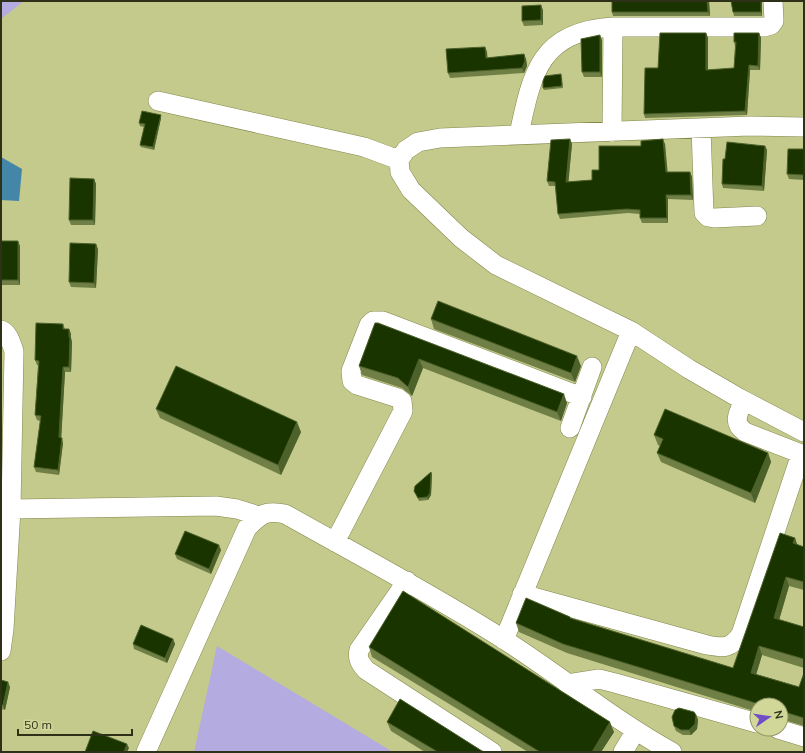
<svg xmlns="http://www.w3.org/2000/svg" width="805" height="753" font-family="Mulish,sans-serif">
<rect width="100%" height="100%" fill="#c4ca8c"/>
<path fill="#b4abe1" d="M1 1H24L1 19Z
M217 646 393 752H194Z"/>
<path fill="#4486a7" d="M1 157 22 169 19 201 1 200Z"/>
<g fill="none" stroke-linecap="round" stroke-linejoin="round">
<g stroke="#82874a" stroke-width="20">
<path id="minor" d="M158 101 364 147 399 160
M804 127 750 126 440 138 418 142 406 150 399 160 400 172 411 190 461 238 496 265 631 331 689 369 739 398 804 432
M701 128 704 213 708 217 714 218 757 216
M612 132 613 27
M519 134C532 73 540 31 613 27H764L771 25 774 21 773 1
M1 330C9 333 11 343 14 351L11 509 4 629 1 651
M744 401C738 413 732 423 745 432L804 455
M570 428 592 367
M11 509 216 506 237 509 259 516
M335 542 403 411 402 401 398 398 357 385 352 381 351 371 369 325 373 321H383L582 397
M407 581 359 650C357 659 360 663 366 670L492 752
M522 594 707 645C723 648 731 649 741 634L801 454
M504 640 631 331
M567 684 599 679 615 683 757 723
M778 729 804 737
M146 752 247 528C261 514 265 510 285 514 358 555 432 594 503 639 560 675 612 719 672 752
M623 752 635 732"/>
</g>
<use href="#minor" stroke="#fff" stroke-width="19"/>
</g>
<path fill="#6f7f46" d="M612 1H709L710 16H613L612 12Z
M762 1V16H734L733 12Z
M543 10V25L524 26 522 21Z
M706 33 708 38V70L734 68 735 46 734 42 759 33 761 38 760 70H750L747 115 645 118 644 114 658 68Z
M602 40V77H584L582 72Z
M485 47 487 52V58L524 54 526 59 527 66 524 73 450 78 448 73Z
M562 77 563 88 544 90 543 88Z
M161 118 154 150 141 147 140 145 144 127 140 126 139 123Z
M570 139 572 144 568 182 592 180 599 170 641 146 665 144 667 172H690L692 177 693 200 668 199V223H642L640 218V214L628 213 560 219 558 214 556 186H549L547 181Z
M765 146 767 150 764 191 723 188 722 184 725 159Z
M804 149V180L789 179 787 174Z
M94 179 96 184 95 225H71L69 220Z
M1 241 20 246V285H1Z
M98 249 96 288 71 287 69 282Z
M431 319 581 366 575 382 434 329Z
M375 323 567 403 561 421 423 368 412 396 402 388 362 375 359 366Z
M63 324 65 329H69L71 334V338L72 342 71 372H65L61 438 63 443 59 475 36 472 34 467 40 421 37 420 35 415 38 365H37L35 360Z
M156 409 301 432 281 475 160 418Z
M654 435 768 453 771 462 755 503 661 462 657 453 660 446 658 445Z
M432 474 431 495 428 500 419 501 414 491Z
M795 538 797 545 804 547V590L789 586 779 620 804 627V668L762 655 756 674 799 687 804 673V726L781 719V705H757V712L567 653 519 632 516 623 570 617 571 619 733 668Z
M221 550 211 574 177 559 175 554Z
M173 639 175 644 167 663 134 649 133 644Z
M369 647 614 732 601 752H528L372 657Z
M1 680 10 687 5 710 1 709Z
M696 715 698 720 697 729 691 735H683L676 731 674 726Z
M387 722 482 751 485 752H425L391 731Z"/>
<path fill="#4d612a" d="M707 1H709L710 16 708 12Z
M761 1H762V16L761 12Z
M541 5 543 10V25L541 20Z
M706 33 708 38V74L706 70Z
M759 33 761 38 760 70 758 66Z
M600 35 602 40V77L600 72Z
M485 47 487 52 488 63 486 58Z
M524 54 526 59 527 66 524 73 522 68Z
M749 65 750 70 747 115 745 111Z
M161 115V118L154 150 153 147Z
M570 139 572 144 568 187 566 182Z
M663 139 665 144 668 176 666 172Z
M765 146 767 150 764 191 762 186Z
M690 172 692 177 693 200 691 195Z
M94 179 96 184 95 225 93 220Z
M666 195 668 199V223L667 218Z
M18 241 20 246V285L18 280Z
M96 244 98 249 96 288 94 283Z
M69 329 71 334V338L72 342 71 372 69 367Z
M1 347 2 349 1 367Z
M577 356 581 366 575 382 571 373Z
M419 359 423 368 412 396 408 387Z
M63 367 65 372 61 442 59 437Z
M564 394 567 403 561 421 557 412Z
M297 422 301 432 281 475 278 465Z
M62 438 63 443 59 475 58 470Z
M768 453 771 462 755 503 751 493Z
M431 472 432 474 431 495 428 500 427 497Z
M795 538 798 547 793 543Z
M219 545 221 550 211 574 209 569Z
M786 577 789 586 777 627 774 618Z
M173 639 175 644 167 663 165 658Z
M759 646 762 655 754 682 751 673Z
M8 682 10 687 5 710 3 705Z
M696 715 698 720 697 729 691 735 689 730Z
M610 722 614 732 601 752H592Z
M127 744 129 748 127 752H124Z"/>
<path fill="#1a3400" stroke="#4d612a" d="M612 1H707L708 12H612Z
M731 1H761V12H733Z
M541 5V20L522 21V6Z
M660 33H706V70L734 68 736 42H734V33H759L758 66 749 65 745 111 644 114 645 68H658Z
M600 35V72H582L581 39Z
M485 47 486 58 524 54 525 61 522 68 448 73 446 49Z
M561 74 562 86 543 88V81L545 76Z
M142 111 161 115 153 147 140 145 145 124 139 123Z
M570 139 566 182 592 180V170H599V146H641V141L663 139 666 172H690L691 195H666L667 218H640V210L627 209 558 214 555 182 547 181 551 140Z
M727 142 765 146 762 186 722 184 723 159H725Z
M788 149H804V175L787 174Z
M70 178 94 179 93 220H69Z
M1 241H18V280H1Z
M70 243 96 244 94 283 69 282Z
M438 301 577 356 571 373 431 319Z
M36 323 63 324V329H69V337H70L69 367H63L59 437 62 438 58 470 34 467 41 416 35 415 39 361 35 360Z
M375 323H378L564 394 557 412 419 359 408 387 398 378 359 366Z
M176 366 297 422 278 465 156 409Z
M665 409 768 453 751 493 657 453 663 439 654 435Z
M431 472 430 493 427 497 418 498 414 491 415 486Z
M185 531 219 545 209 569 175 554Z
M780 533 795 538 793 543 804 547V582L786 577 774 618 804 627V659L759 646 751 673 799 687 804 673V718L781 711V705H762L563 644 516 623 526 598 570 617V618L733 668Z
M403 591 610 722 592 752H540L369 647Z
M141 625 173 639 165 658 133 644Z
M1 680 8 682 3 705H1Z
M400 699 482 751 485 752H438L387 722Z
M679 708 694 712 696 715 695 724 689 730H681L674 726 672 717 675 710Z
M93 731 127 744 124 752H85Z"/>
<rect width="805" height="753" fill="none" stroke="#2e3117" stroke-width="4"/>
<g transform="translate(769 717) rotate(77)"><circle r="19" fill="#d1d798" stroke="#909564"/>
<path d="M0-3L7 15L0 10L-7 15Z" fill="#714dc6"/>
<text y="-6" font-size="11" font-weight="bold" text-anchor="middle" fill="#2e3117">N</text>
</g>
<path d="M18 729v6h114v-6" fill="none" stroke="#2e3117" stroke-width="2"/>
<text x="24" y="729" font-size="12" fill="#2e3117" stroke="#d1d798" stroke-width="3" paint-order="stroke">50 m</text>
</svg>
